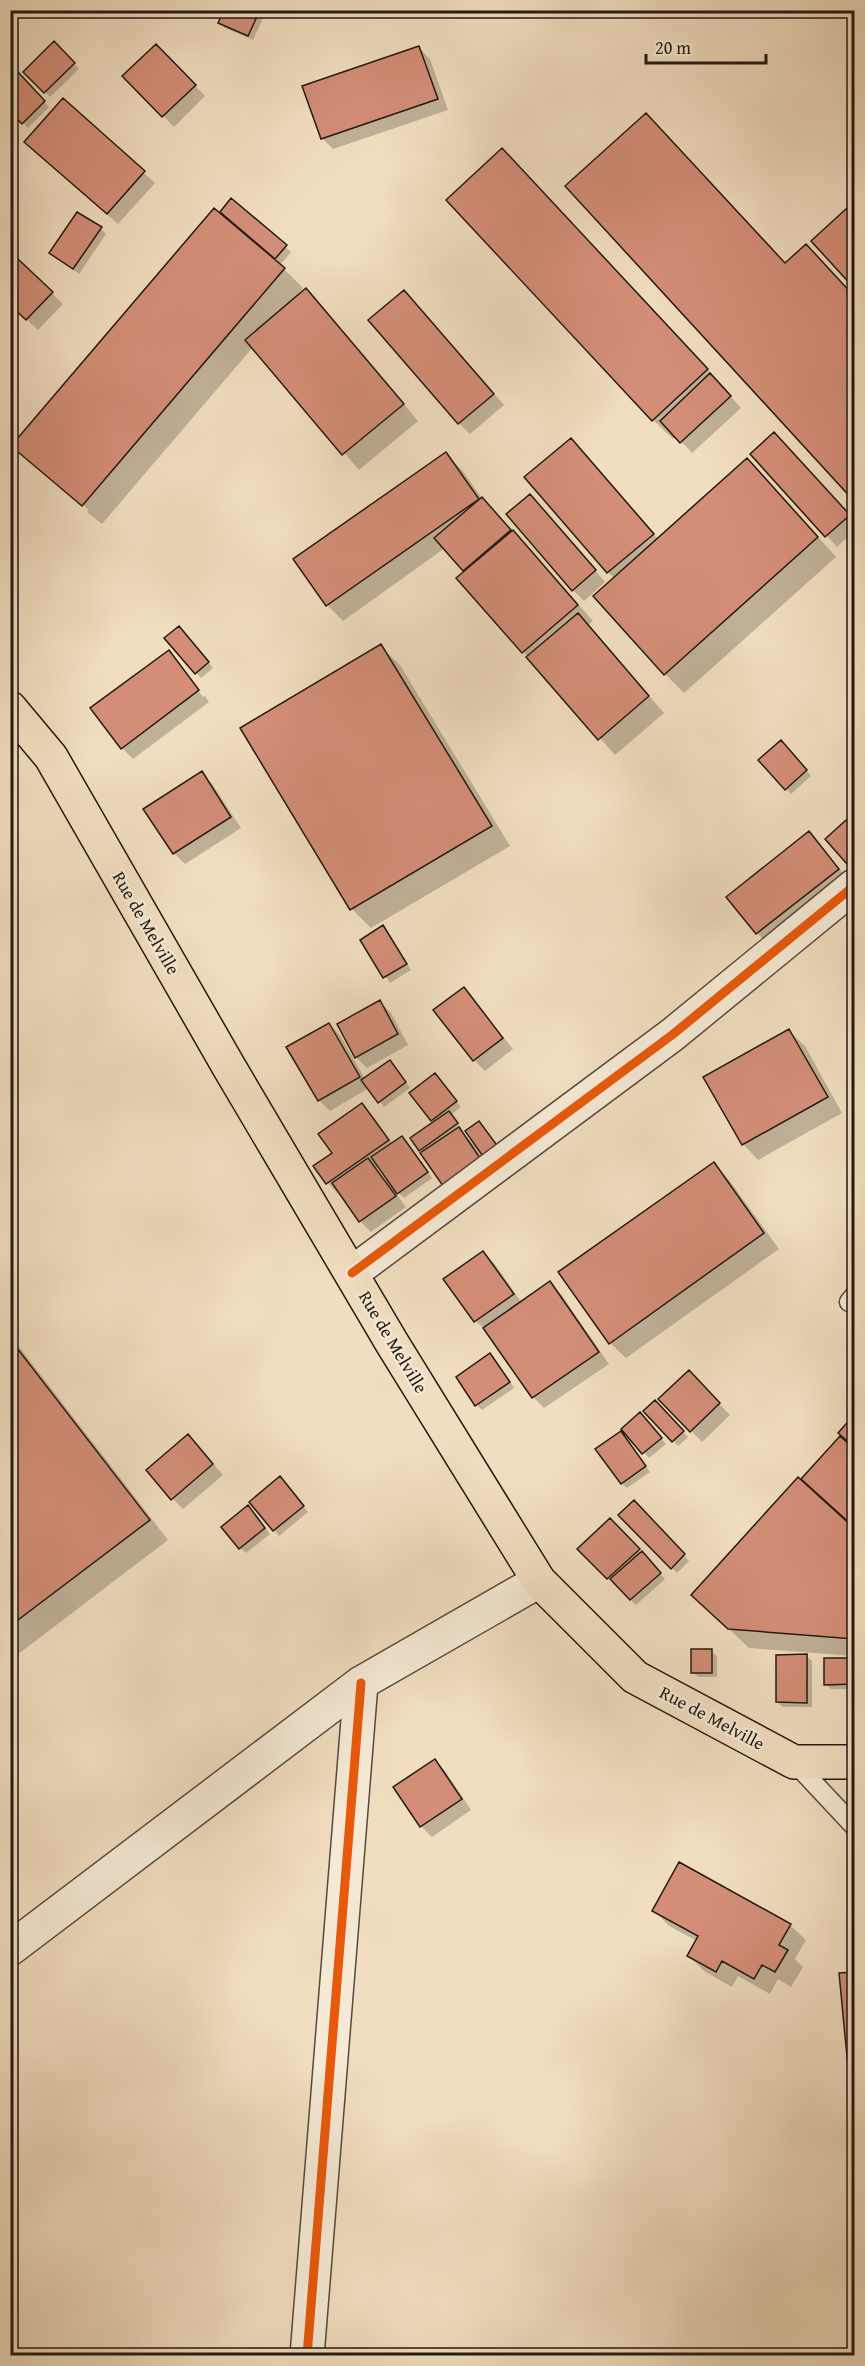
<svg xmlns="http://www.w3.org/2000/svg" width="865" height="2366" font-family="'Gentium Book Plus',serif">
<rect width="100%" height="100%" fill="#f1dec0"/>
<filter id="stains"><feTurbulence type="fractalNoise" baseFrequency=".00333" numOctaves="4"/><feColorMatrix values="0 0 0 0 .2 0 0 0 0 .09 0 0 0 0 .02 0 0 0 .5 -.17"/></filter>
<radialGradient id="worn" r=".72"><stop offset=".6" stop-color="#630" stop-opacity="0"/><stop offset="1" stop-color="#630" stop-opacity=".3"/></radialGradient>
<path fill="#0003" fill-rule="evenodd" d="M226 10H267L253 40 225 28 220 22Z
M54 43 79 69 50 97 25 72Z
M156 46 205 96 174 127 124 76Z
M419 48 430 59 448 110 333 149 322 138Z
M18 74 49 107 28 128 10 109Z
M63 100 155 183 118 224 37 153Z
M522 170 726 389 725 390 741 408 692 453 676 436 673 439 653 420 448 201Z
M567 187 785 265H825L854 297V499Z
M232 200 291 252 280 265 303 288 295 297 296 298 306 290 322 306 418 421 359 470 253 347 102 524 87 512 89 510 31 461V464L13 446 226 217Z
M847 210 854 218V286L813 241Z
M101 229 106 234 79 274 51 253Z
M18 261 63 304 38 330 10 304Z
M404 292 504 405 470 434 459 423Z
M570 440 658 539 766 479 836 557 684 693 665 674 614 578 608 572Z
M785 445 854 522V531L837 547 753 454Z
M446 454 462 470 484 501 528 547 593 621 588 625 664 713 615 755 458 578 466 572 445 548 343 621 327 605Z
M541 507 605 582 584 601 573 590Z
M184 633 213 668 201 678 196 672Z
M380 646 400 665 510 846 371 928 352 909 242 729Z
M169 651 178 661H176L203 697 205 696 209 702 133 759 122 748Z
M786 747 811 776 791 794 760 760Z
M201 773 212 784 241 828 185 864 174 853 145 809Z
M854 815V870L827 839Z
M809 833 849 880 768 944 757 933Z
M383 927 411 970 390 983 362 940Z
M464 989 513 1049 485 1071 474 1060Z
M380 1002 391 1013 408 1045 367 1068 356 1057Z
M329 1024 340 1035 365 1079 395 1067 410 1088 384 1107 369 1088 330 1111 319 1100Z
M789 1031 805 1046 842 1113 758 1160 743 1144Z
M440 1081 461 1107 451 1115 462 1129 460 1130 473 1144 479 1123 503 1154 491 1163 479 1154 496 1178 423 1153 420 1150 435 1123 411 1094Z
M362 1105 373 1116 393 1144 407 1143 432 1178 404 1198 395 1190 394 1191 406 1207 371 1232 360 1221 341 1193 338 1194 328 1183 315 1166 334 1153ZM379 1165 388 1179 386 1181 376 1168Z
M714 1164 729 1180 779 1249 626 1358 610 1343Z
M483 1253 494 1263 522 1303 550 1283 561 1294 609 1364 544 1408 533 1397 488 1331 475 1321 445 1280Z
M10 1335 168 1540 13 1658 10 1655Z
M495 1360 514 1388 482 1410 477 1405Z
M689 1373 730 1415 702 1442 661 1399Z
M655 1402 688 1437 678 1446 645 1411Z
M645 1419 666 1444 649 1458 623 1429Z
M621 1433 650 1472 627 1488 622 1483Z
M840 1439 854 1451V1656L749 1648 693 1595 821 1497Z
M199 1447 223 1475 183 1509 173 1499Z
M285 1484 308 1512 279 1536 251 1502Z
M634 1502 689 1561 677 1573 620 1515Z
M253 1512 270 1534 246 1553 240 1548Z
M610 1520 665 1579 636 1605 579 1549Z
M711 1651 717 1656V1677H698L693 1672Z
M806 1656 812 1661V1707H783L777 1702Z
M853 1659 854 1689H831L826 1684Z
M435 1761 446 1772 471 1810 432 1837 421 1826Z
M654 1910 790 1925 806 1940 795 1959 803 1967 791 1987 778 1979 770 1994 738 1976 732 1987 704 1971 689 1956 697 1941 669 1926Z
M854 1973V2116L840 1975Z"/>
<path fill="#d48e78" stroke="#211911" stroke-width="1.5" d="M224 10H260L248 36 218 23Z
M54 41 75 63 44 93 23 72Z
M156 44 196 85 162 117 122 76Z
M419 46 438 99 321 139 302 86Z
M18 72 45 101 22 124 10 112V79Z
M63 98 145 171 107 214 24 142Z
M646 113 785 263 806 244 854 296V501L565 186Z
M502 148 708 369 652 421 446 200Z
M231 198 287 245 275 259 220 212Z
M214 208 285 268 82 506 11 446Z
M847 208 854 216V288L811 241Z
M77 212 102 227 73 269 49 253Z
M18 259 53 292 26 320 10 305V267Z
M306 288 404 404 342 455 245 340Z
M404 290 494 394 458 424 368 320Z
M710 373 731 396 680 443 660 421Z
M774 432 850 515 825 537 750 454Z
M571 438 654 534 607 573 524 477Z
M446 452 479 499 326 606 293 559Z
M747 458 818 537 664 675 593 596Z
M530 494 596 570 572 591 506 514Z
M482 497 511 530 463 571 434 538Z
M513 530 578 605 522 653 456 578Z
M578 613 649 696 598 740 526 657Z
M179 626 209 662 195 674 164 638Z
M381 644 492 826 350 910 240 728Z
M169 650 199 690 121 749 90 708Z
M781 740 807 770 785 790 758 760Z
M202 771 231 817 173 854 143 809Z
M854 813V872L825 839Z
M809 831 839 869 756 934 726 897Z
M383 925 407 964 383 978 360 940Z
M464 987 503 1038 473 1061 433 1010Z
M380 1000 398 1034 355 1058 337 1024Z
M329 1023 360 1077 318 1101 286 1047Z
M789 1029 828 1097 742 1145 703 1077Z
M390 1060 406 1082 378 1103 361 1080Z
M435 1073 457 1101 431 1121 409 1093Z
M362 1103 389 1140 326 1184 313 1166 332 1153 318 1134Z
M449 1111 458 1123 419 1151 410 1138Z
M479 1121 499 1148 485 1159 465 1131Z
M459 1127 486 1167 448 1193 420 1153Z
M402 1136 428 1172 397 1194 371 1157Z
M368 1158 396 1196 359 1222 332 1183Z
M714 1162 764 1233 609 1344 558 1272Z
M483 1251 514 1294 474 1322 443 1279Z
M550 1281 599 1352 532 1398 483 1328Z
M10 1339 150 1520 10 1626Z
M490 1353 510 1382 475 1406 456 1377Z
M689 1370 720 1403 690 1432 658 1399Z
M655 1400 684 1431 672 1442 643 1411Z
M640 1412 662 1438 642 1454 621 1429Z
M854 1415V1447L838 1433Z
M621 1431 646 1466 621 1484 595 1449Z
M188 1434 213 1464 171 1500 146 1470Z
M840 1436 854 1449V1527L801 1479Z
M280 1476 304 1506 273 1531 249 1502Z
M798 1477 854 1528V1639L728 1629 691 1595Z
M634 1500 685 1554 671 1569 618 1515Z
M248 1505 265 1528 239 1549 221 1527Z
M610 1518 640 1549 607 1579 577 1549Z
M642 1551 661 1573 630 1600 610 1579Z
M691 1649H712V1673H691Z
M807 1654V1703L776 1702V1655Z
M824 1658H854V1684L824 1685Z
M435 1759 462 1799 420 1827 393 1787Z
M679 1862 791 1924 779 1945 788 1950 775 1972 762 1965 754 1979 722 1961 716 1972 687 1956 698 1936 652 1911Z
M854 1972V2130L839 1973Z"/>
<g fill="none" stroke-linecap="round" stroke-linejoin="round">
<g stroke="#554a3d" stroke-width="21">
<path id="lane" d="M849 1302 854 1296
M794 1762 854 1826"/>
</g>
<g stroke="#554a3d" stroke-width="36">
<path id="street" d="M352 1273 672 1035 854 886
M10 1949 361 1683 539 1581
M307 2356 361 1683"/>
</g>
<g stroke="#211911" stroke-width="36">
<path id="primary" d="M10 708 51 757 229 1067 392 1343 539 1581 635 1677 794 1762H854"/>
</g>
<use href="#lane" stroke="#f6ead6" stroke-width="18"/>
<use href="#street" stroke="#f6ead6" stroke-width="33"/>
<use href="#primary" stroke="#f1dec0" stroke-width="33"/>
<g stroke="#f6ead6" stroke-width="13">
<path id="cycleway" d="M352 1273 672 1035 854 886
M307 2356 361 1683"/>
</g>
<use href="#cycleway" stroke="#e8590c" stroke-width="9"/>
</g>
<g text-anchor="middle" stroke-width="4.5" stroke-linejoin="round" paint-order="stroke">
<g font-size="18" fill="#211911" stroke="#f6ead6">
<text transform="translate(146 923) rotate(60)" y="6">Rue de Melville</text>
<text transform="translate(393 1342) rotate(59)" y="6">Rue de Melville</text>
<text transform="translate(712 1718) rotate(28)" y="6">Rue de Melville</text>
</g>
</g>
<rect width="865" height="2366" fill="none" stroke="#f1dec0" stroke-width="36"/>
<rect x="12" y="12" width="841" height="2342" fill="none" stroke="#211911" stroke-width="3"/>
<rect x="18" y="18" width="829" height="2330" fill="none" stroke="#211911" stroke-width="1.5"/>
<path d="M646 54v9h120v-9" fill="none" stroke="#211911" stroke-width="3"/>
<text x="655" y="54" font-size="18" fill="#211911" stroke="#f6ead6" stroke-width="4.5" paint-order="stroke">20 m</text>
<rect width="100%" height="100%" filter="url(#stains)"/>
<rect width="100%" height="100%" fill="url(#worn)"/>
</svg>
